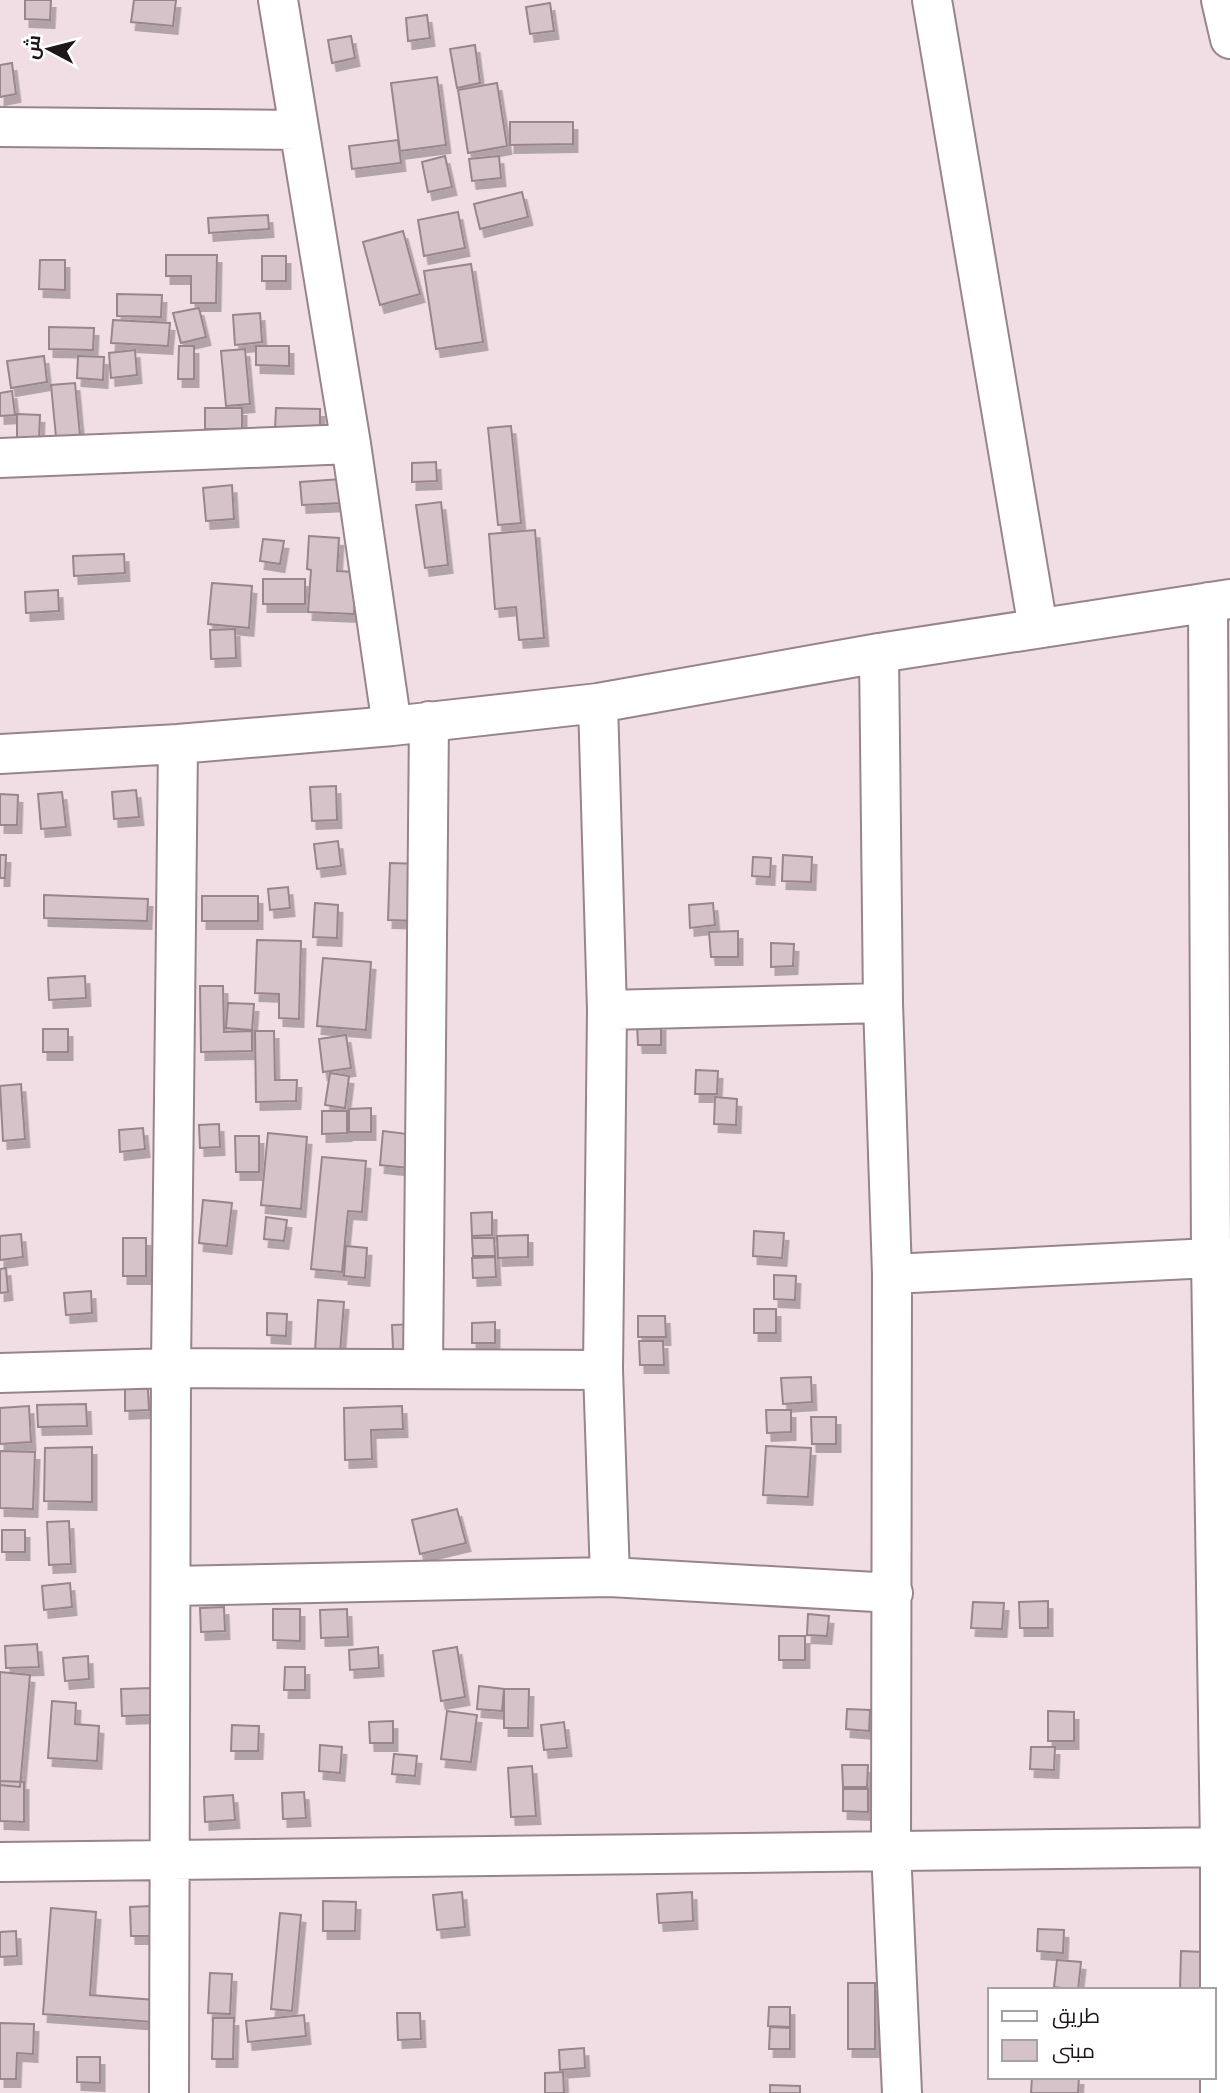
<svg xmlns="http://www.w3.org/2000/svg" width="1230" height="2093" font-family="'IBM Plex Serif',Cairo,serif">
<defs>
<filter id="shadow"><feDropShadow dx="4.5" dy="8" stdDeviation="0" flood-color="#0004"/></filter>
</defs>
<rect width="100%" height="100%" fill="#f1dee5"/>
<path fill="#d6c3ca" stroke="#98868c" stroke-width="2" filter="url(#shadow)" d="M25 0H51L50 20 25 19Z
M134 0H176L173 26 131 22Z
M550 3 554 31 530 34 526 7Z
M427 15 430 38 408 41 406 18Z
M351 36 355 58 332 63 328 40Z
M475 45 480 83 457 88 450 49Z
M12 63 16 94 0 97V65Z
M437 77 446 145 400 151 391 83Z
M497 83 507 146 468 153 458 90Z
M510 122H573V144L510 145Z
M398 140 401 163 352 169 349 146Z
M445 156 452 187 428 192 422 162Z
M499 156 501 178 472 181 469 159Z
M522 192 528 217 480 229 474 204Z
M458 212 465 248 424 256 418 220Z
M268 215 269 229 209 233 208 218Z
M403 231 420 294 380 305 363 242Z
M166 255H217L216 303H191V276H166Z
M262 256H286V281H262Z
M40 260H65V290L39 289Z
M471 264 483 342 436 349 424 271Z
M117 294 162 295 161 317 117 316Z
M199 308 206 337 181 343 173 313Z
M260 313 262 342 235 345 233 315Z
M113 320 170 323 168 346 111 343Z
M49 327 94 328 93 350 49 349Z
M179 346H194V379H178Z
M256 346H289V366L256 365Z
M245 349 250 404 226 406 221 351Z
M135 350 137 375 111 378 109 353Z
M44 356 47 382 11 388 7 361Z
M78 356 104 357 103 380 77 378Z
M75 383 80 435 56 437 51 385Z
M12 391 15 415 0 416V393Z
M205 408H242V429H205Z
M276 408 320 409V429H275Z
M17 414 40 415 39 439 17 438Z
M511 426 521 523 498 525 488 428Z
M436 462 437 481 412 482V463Z
M341 479 342 503 302 505 300 482Z
M232 485 234 519 206 521 203 488Z
M441 502 448 565 425 568 416 505Z
M535 530 544 638 519 640 516 607 495 609 489 534Z
M309 536 339 538 337 571 356 572 354 614 308 612 311 570 307 569Z
M263 539 284 541 280 564 260 561Z
M124 554 125 573 74 576 73 556Z
M263 579H305V604H263Z
M212 583 252 586 249 628 208 624Z
M58 590 59 611 26 613 25 592Z
M235 629 236 658 211 659 210 630Z
M336 786 337 820 312 821 310 787Z
M136 790 139 817 114 819 112 792Z
M62 792 66 827 41 829 38 794Z
M0 794 18 795 17 825H0Z
M338 841 341 866 317 869 314 844Z
M0 855H6L5 878H0Z
M783 855 812 857 811 882 782 881Z
M753 857 771 858 770 877 752 876Z
M390 863 422 864 419 921 388 920Z
M288 887 290 908 270 910 268 889Z
M44 895 148 899 147 921 44 918Z
M202 896H258V921H202Z
M315 903 338 905 337 938 313 937Z
M713 903 715 925 690 928 689 905Z
M738 931V957H711L709 932Z
M257 940 301 941 299 1019 279 1018V994L255 993Z
M771 943 794 944 793 966 771 967Z
M323 958 371 962 366 1030 317 1026Z
M85 976 86 998 49 1000 48 978Z
M200 986H223L224 1032 252 1031V1051L201 1052Z
M228 1003 254 1004 252 1030 226 1028Z
M637 1023H661V1045H638Z
M43 1029H68V1052H43Z
M255 1031H274L275 1080H297L296 1101 256 1102Z
M346 1035 351 1068 323 1072 319 1039Z
M696 1070 718 1071 717 1094H695Z
M330 1073 349 1076 345 1108 325 1105Z
M21 1084 25 1139 3 1141 0 1086Z
M715 1097 737 1099 736 1125 714 1124Z
M371 1108V1132H349V1109Z
M322 1111H347V1133L322 1134Z
M219 1124 220 1147 200 1148 199 1125Z
M143 1128 145 1149 120 1152 119 1130Z
M383 1131 423 1136 419 1169 380 1165Z
M268 1133 307 1137 301 1209 261 1205Z
M235 1136H259V1172H236Z
M322 1157 366 1161 362 1212 348 1211 342 1272 311 1269Z
M203 1200 232 1203 227 1246 199 1243Z
M492 1212V1235L472 1236 471 1213Z
M266 1217 287 1220 284 1241 264 1239Z
M754 1231 784 1233 782 1258 753 1256Z
M21 1234 23 1257 0 1260V1236Z
M528 1235V1257L498 1258 497 1236Z
M123 1238H146V1276H123Z
M472 1238H494L495 1256H473Z
M346 1246 367 1248 365 1278 344 1276Z
M495 1257 496 1277 473 1278 472 1258Z
M6 1268 8 1292 0 1293V1269Z
M774 1275 796 1276 795 1300 774 1299Z
M91 1291 92 1313 66 1315 64 1293Z
M318 1300 344 1302 340 1353 315 1352Z
M754 1309H776V1333H754Z
M267 1313 287 1314 286 1336 267 1335Z
M638 1316H665L666 1337H638Z
M495 1322V1343H472V1323Z
M421 1324 422 1349 393 1350 392 1325Z
M639 1341H663L664 1365H640Z
M811 1377 812 1402 783 1404 781 1378Z
M125 1389H148L149 1410 125 1411Z
M86 1404 87 1426 38 1427 37 1405Z
M29 1406 31 1442 0 1444V1408Z
M402 1406 403 1429 371 1430 372 1459 345 1460 344 1408Z
M766 1410H791V1432L767 1433Z
M811 1417H836V1444H812Z
M766 1446 811 1448 808 1497 763 1495Z
M92 1447V1502L44 1501 45 1448Z
M0 1451 35 1452 33 1509 0 1508Z
M457 1509 466 1543 420 1554 412 1520Z
M69 1521 71 1564 49 1565 47 1522Z
M2 1530H25V1552H2Z
M70 1583 72 1607 44 1610 42 1586Z
M1048 1601V1628H1020L1019 1602Z
M973 1602 1004 1603 1002 1629 971 1628Z
M224 1607 225 1631 201 1632 200 1608Z
M273 1609H300V1641L273 1640Z
M347 1609 348 1637 321 1638 320 1610Z
M808 1614 829 1616 827 1636 807 1635Z
M779 1636H805V1660H779Z
M37 1644 39 1667 6 1668 5 1646Z
M378 1647 379 1668 350 1670 349 1650Z
M457 1647 465 1697 441 1701 433 1651Z
M88 1656 89 1679 65 1681 63 1658Z
M285 1667H305V1690H284Z
M0 1672 30 1675 20 1787 0 1785Z
M479 1686 504 1689 502 1711 477 1709Z
M152 1688 153 1715 122 1716 121 1689Z
M504 1689H529L528 1728H504Z
M52 1701 76 1703 75 1724 99 1726 97 1761 48 1758Z
M847 1709 870 1710 869 1731 846 1729Z
M447 1711 477 1715 471 1762 441 1759Z
M1048 1711 1074 1712V1741H1048Z
M393 1721V1743H370L369 1722Z
M564 1722 567 1748 544 1750 541 1725Z
M232 1725 259 1726 258 1751H231Z
M320 1745 342 1747 340 1773 319 1771Z
M1031 1747H1055L1054 1770 1030 1769Z
M394 1754 417 1756 415 1776 392 1774Z
M842 1765H868L867 1787H843Z
M532 1766 536 1816 511 1817 508 1768Z
M0 1781 24 1782V1822L0 1821Z
M843 1789H868V1812L843 1811Z
M304 1792 306 1818 283 1819 282 1793Z
M233 1795 235 1820 205 1822 204 1797Z
M462 1892 465 1927 437 1930 433 1895Z
M692 1892 693 1921 659 1923 657 1894Z
M323 1901 356 1902 355 1931H323Z
M151 1906 152 1936H131L130 1907Z
M51 1908 96 1912 90 1995 155 2000 153 2022 43 2014Z
M280 1913 301 1915 292 2011 271 2009Z
M1038 1929 1064 1930 1063 1953 1037 1951Z
M16 1931 17 1956 0 1957V1932Z
M1181 1951 1202 1952 1201 1990H1180Z
M1057 1960 1081 1962 1078 1990 1054 1987Z
M210 1973 232 1974 230 2014 208 2013Z
M848 1983H875V2049H848Z
M769 2007H790V2027L768 2026Z
M397 2013H420L421 2039 398 2040Z
M304 2015 306 2036 248 2042 246 2021Z
M213 2018H234L233 2059H212Z
M0 2023 34 2024 33 2054 17 2053 16 2079H0Z
M770 2027 790 2028V2049H769Z
M584 2048 585 2068 560 2070 559 2050Z
M77 2057H100V2083L77 2082Z
M563 2072 564 2093H545V2073Z
M1032 2077H1079L1078 2093H1031Z
M770 2085 800 2086V2093H770Z"/>
<g fill="none" stroke-linecap="round" stroke-linejoin="round">
<g stroke="#97858b" stroke-width="42">
<path id="street" d="M278 0 351 444 392 726
M932 0 1038 628
M1221 0 1230 39
M0 127 298 130
M0 458 351 444
M1208 602 1211 1258 1220 1847V2093
M879 653 883 1003 892 1274 891 1850 902 2093
M598 703 607 1010 603 1370 610 1577
M0 754 178 744 392 726 598 703 879 653 1230 599
M607 1010 883 1003
M892 1274 1230 1257
M423 1368 429 721
M0 1373 171 1368 603 1370
M172 1586 610 1577 893 1593
M0 1862 1230 1847
M169 2093 171 1368 178 744"/>
</g>
<use href="#street" stroke="#fff" stroke-width="38"/>
</g>
<rect x="988" y="1988" width="228" height="91" fill="#ffffff" stroke="#a5a2a3" stroke-width="2"/>
<rect x="1002" y="2011" width="35" height="10" fill="#ffffff" stroke="#a5a2a3" stroke-width="2"/>
<text x="1052" y="2023" font-size="21" fill="#1e171a">طريق</text>
<rect x="1002" y="2040" width="35" height="21" fill="#d6c3ca" stroke="#a5a2a3" stroke-width="2"/>
<text x="1052" y="2058" font-size="21" fill="#1e171a">مبنى</text>
<g transform="translate(49 49) rotate(277)" stroke="#ffffff" stroke-width="5" paint-order="stroke">
<path d="M0-5L12 26L0 18L-12 26Z" fill="#1e171a"/>
<text y="-10" font-size="19" font-weight="bold" text-anchor="middle" fill="#1e171a">ش</text>
</g>
</svg>
